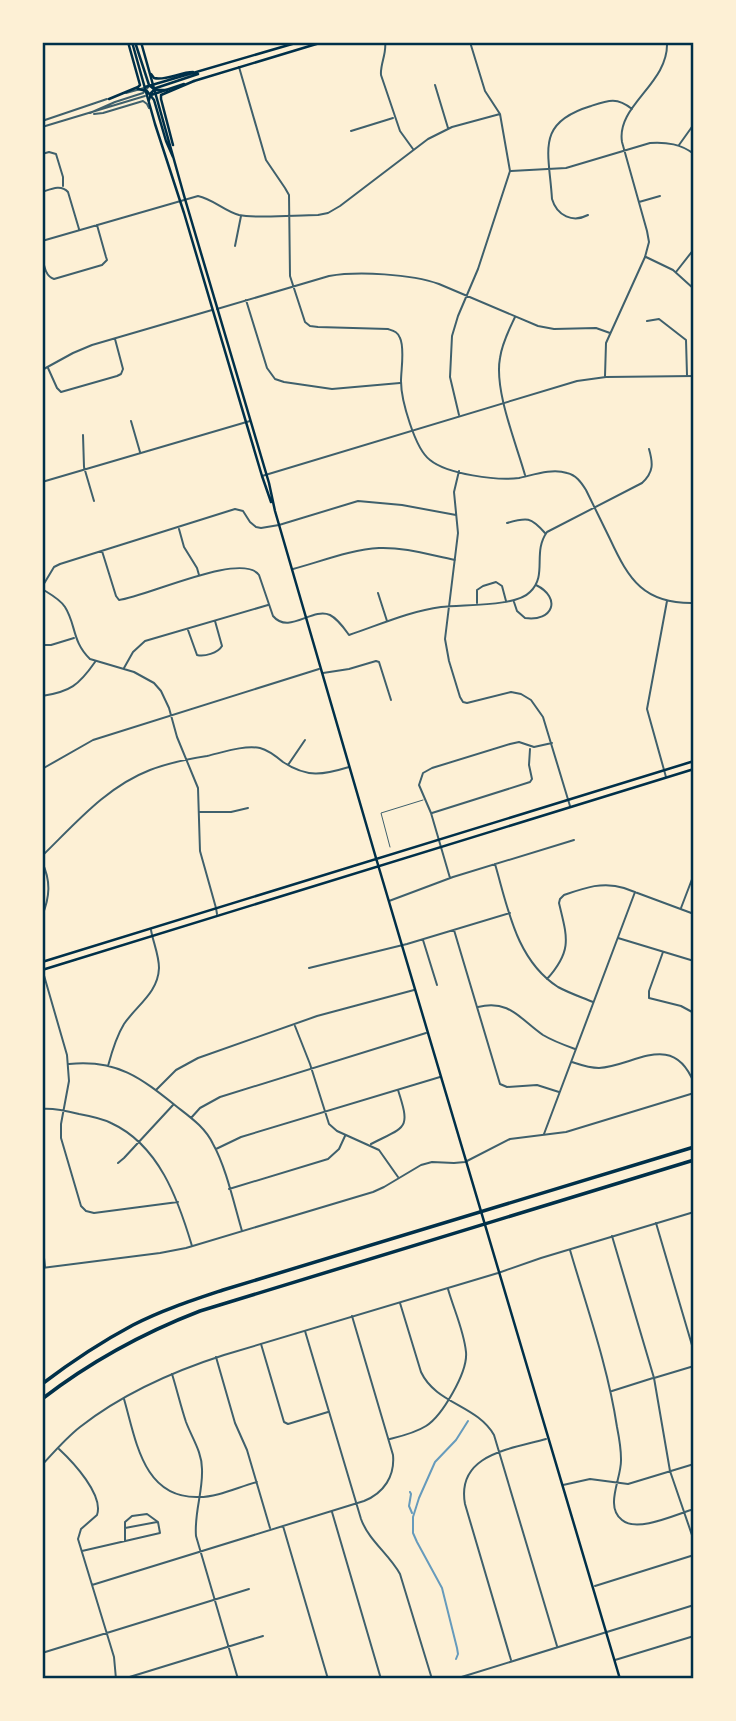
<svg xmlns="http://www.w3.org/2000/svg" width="736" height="1721" font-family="'Roboto Condensed',sans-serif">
<rect width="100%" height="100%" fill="#fdf0d5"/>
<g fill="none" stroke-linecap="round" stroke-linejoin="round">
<path stroke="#669bbc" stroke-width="2" d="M410 1492 411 1494 409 1506 412 1513
M456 1659 458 1654 457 1648 442 1588 417 1542 413 1533V1517L419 1498 435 1462 456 1440 468 1421"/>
<path stroke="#3f606c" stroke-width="1" d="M390 847 381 813 423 800"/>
<path stroke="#3f606c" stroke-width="2" d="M385 42C387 53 380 64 381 75L400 131 413 149
M42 43 45 42
M239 67 266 160 285 188 289 195 290 276 305 322 310 326 318 327 388 329C394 331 398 332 400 338 405 348 401 370 401 381 401 400 415 449 430 460 447 474 497 481 519 478 533 475 552 468 567 473 576 475 581 482 586 490 594 506 602 523 610 539 629 580 644 604 694 603
M435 85 448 128
M351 131 393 118
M679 145 694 124
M42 154 49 152 56 154 63 177V186
M511 171 566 168 650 143C667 142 681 144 694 154
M42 192C51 189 61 184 68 192L79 229
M639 202 660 196
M588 215C573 223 557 216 552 199 549 151 535 123 591 106 609 100 617 97 632 109
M42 241 198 196C213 199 224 211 239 215 258 219 297 215 318 215L328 213 340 206 428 139 452 127 500 114
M235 246 241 216
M42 256C44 265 45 276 54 279L102 265 107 260 106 257 97 225
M646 257 673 270 694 289
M676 272 694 249
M246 300 267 368 275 379 284 382 332 389 400 383
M217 309 329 276C358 271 411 274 439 284L538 326 554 329 596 328 610 333
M515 317C509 330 502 343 500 358 494 390 516 443 525 475
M647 321 659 319 686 340 687 375
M48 368 57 388 61 392 117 376 121 374 123 369 115 339
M42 370 73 353 92 345 212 310
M605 376 606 343 645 257 649 242 647 231 622 142C616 105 669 84 667 42
M459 415 450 377 452 336 458 316 478 269 510 171 500 114 485 91 470 42
M131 421 140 452
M83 435 84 467 94 501
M459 471 454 492 458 533 445 639 449 661 460 697 463 702 467 703 511 692 521 694 531 700 543 717 570 806
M42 482 250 421
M507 523C527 517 531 517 545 533
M179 529 184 547 197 568 199 575
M102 551 116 596 119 600C146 597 242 551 259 575L273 616C289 635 312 607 330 615 338 619 344 628 349 635 379 625 410 611 441 607 463 604 516 607 530 592 548 575 532 553 547 532L642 483C654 472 653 463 649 449
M293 569C319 562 353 549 379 548 404 547 430 555 455 560
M42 587 54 567 60 564 235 509 243 511 250 522 256 527 261 528 279 525 358 501 402 505 456 515
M42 589C50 594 60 599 65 607 76 624 72 642 90 659L134 672 154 683 161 691 169 708 177 737 198 788 200 851 216 908 217 914
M378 593 387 621
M514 602 517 611 525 618C553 622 562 598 536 585
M477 603V590L483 586 496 582 502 586 506 601
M188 630 197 655C204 657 218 653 222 646L215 621
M42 645H51L74 638
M124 668 133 652 145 641 268 605
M323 673 349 669 376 661 379 662 391 700
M42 696C70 692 79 685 95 662
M288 765 305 740
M42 769 93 740 319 669
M666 777 647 709 667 601
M200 812H231L248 808
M432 813 530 782 532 779 529 765 530 749
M42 856C75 824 106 787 150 770 168 763 188 759 207 756 224 752 244 745 260 748 268 750 277 757 283 762 307 778 323 775 349 767
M42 862C51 881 50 897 42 916
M495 864C508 908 516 960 558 987 569 993 581 997 593 1002
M450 878 431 813 419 785 423 773 432 768 510 744 519 742 534 747 552 743
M389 901 453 877 574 840
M681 908 694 874
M454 930 500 1084 507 1087 537 1085 559 1092
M618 938 694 961
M423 940 437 985
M663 952 649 991V998L681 1006 694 1013
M309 968 407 944 510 913
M43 972 67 1055 69 1081 61 1124V1138L81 1206 86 1211 94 1213 178 1202
M547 979C573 950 567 937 559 903L560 899 564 895C584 888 603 881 624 888L694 914
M478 1007C509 999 520 1019 543 1035 553 1041 564 1045 575 1049
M295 1026 310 1064 329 1124 337 1131 379 1150 398 1177
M572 1062C581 1065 589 1068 599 1068 634 1066 673 1030 694 1083
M69 1064C117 1059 141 1078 176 1106 190 1117 205 1127 213 1144 226 1167 234 1204 242 1231
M108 1066C112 1051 116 1037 124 1024 137 1005 158 993 159 968 159 955 153 942 151 930
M156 1090 176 1070 198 1058 317 1016 414 990
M42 1109C55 1108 67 1111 79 1114 90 1116 101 1118 111 1123 159 1145 178 1199 192 1246
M191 1118 200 1108 220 1097 426 1033
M544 1134 635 892
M371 1144C406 1126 411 1130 398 1090
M216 1149 241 1137 440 1077
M118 1163 124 1158 173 1105
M229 1189 328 1159 339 1149 345 1136
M656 1223 694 1352
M612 1236 654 1378 670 1471 694 1541
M42 1239 45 1267
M570 1250C587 1308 608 1367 617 1427 619 1437 621 1448 621 1459 622 1478 604 1506 622 1520 637 1533 677 1514 694 1509
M400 1303 421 1372C436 1404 477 1405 494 1435L557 1646
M305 1331 361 1519C369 1541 389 1554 400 1574L432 1679
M261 1344 284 1422 288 1424 328 1412
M216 1357 235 1423 247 1450 270 1528
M172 1374C177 1390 181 1407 186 1422 192 1438 202 1452 202 1469 203 1492 194 1513 196 1536L238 1679
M612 1391 653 1378
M124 1399C136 1440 143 1499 199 1497 218 1497 238 1487 257 1482
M390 1439C402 1436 415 1433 426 1426 442 1416 468 1372 466 1352 464 1331 454 1310 448 1289
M59 1449C73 1462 104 1495 97 1515L81 1529 78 1539 114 1657 116 1679
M563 1485 590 1479 628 1484 694 1464
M332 1512 381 1679
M283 1526 328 1679
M125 1528 157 1522
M82 1551 160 1533 158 1522 147 1514 132 1516 125 1522V1541
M92 1585 364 1501C384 1493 395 1476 393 1455L352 1316
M595 1586 694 1555
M694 1594 692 1606 694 1616
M42 1653 249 1589
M511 1660 465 1504C456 1454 511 1449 546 1439
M615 1660 694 1636
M123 1679 263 1636"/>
<path stroke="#3f606c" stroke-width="2" d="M126 93 144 88
M90 113 115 102 143 93 150 85
M94 114 103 113 143 101 147 104 149 108
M42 121 107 99
M42 127 145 96
M262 476 577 381 606 377 694 376
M42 1268 160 1253 186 1248 373 1192 384 1187 421 1165 432 1162 454 1163 465 1162 510 1139 566 1132 694 1093
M654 1378 694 1366
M42 1465C54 1452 66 1438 80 1427 122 1394 174 1371 224 1355L498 1273 541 1258 694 1212
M455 1679 694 1605"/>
<path stroke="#003049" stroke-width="2.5" d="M151 74 154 78C166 81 180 72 193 72
M194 81 323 42
M145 87 299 42
M151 95 184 84
M149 100 151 93 156 88 198 74
M376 858 620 1679
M42 962 694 761
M42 970 694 769"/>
<path stroke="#003049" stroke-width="2.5" d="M132 42 155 124 184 213 262 476 271 502
M135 42 149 85 155 90H167
M141 42 185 199 269 483 275 511 376 858
M138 89 147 91 154 100 166 141 173 157
M109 99 138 87 140 85 128 42
M173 145 161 99V95L194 81"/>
<path stroke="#003049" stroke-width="3.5" d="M42 1384C71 1362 101 1342 133 1325 162 1310 193 1300 223 1290L694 1147
M42 1399C90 1362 143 1333 200 1311L694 1160"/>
</g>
<rect width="736" height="1721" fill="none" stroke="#fdf0d5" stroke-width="88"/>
<rect x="44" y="44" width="648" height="1633" fill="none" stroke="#003049" stroke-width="2.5"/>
</svg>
